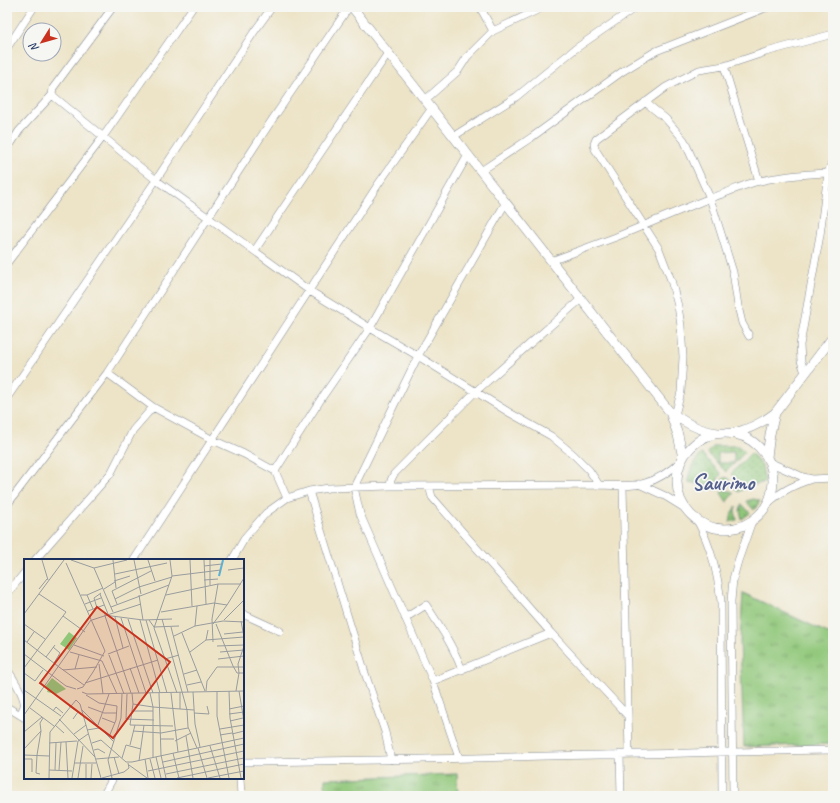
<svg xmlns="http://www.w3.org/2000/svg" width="840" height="803" font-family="Caveat,sans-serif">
<defs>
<pattern id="grass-dots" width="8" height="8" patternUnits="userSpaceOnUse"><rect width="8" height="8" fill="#90c779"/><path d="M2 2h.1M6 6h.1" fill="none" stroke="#75a266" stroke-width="1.8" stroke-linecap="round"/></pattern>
<pattern id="park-tufts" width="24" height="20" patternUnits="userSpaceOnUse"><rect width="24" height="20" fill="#90c779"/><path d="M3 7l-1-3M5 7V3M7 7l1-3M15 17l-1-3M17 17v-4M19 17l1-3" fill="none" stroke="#75a266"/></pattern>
</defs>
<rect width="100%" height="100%" fill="#f6f6f2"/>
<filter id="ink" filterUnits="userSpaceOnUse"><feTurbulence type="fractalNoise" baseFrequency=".025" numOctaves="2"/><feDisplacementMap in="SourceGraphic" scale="8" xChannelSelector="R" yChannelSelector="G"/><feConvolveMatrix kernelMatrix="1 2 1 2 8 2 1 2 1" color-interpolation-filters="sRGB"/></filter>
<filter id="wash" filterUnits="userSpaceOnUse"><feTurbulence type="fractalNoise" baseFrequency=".012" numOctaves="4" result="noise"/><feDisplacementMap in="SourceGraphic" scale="16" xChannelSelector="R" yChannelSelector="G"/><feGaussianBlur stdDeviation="0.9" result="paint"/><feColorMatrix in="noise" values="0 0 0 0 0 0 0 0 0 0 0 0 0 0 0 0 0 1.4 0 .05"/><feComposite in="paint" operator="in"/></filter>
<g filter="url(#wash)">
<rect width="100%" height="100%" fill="#ede4c8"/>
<path fill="url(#grass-dots)" stroke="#567b6c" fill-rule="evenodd" d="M714 446H738L745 452 726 472 707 453ZM734 452V463H718V453Z
M751 453 762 466 765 482 750 486 738 492 734 487 735 478 731 474Z
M702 454 721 474 718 478 719 487 717 490 705 485 688 482C689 471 692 462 702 454Z
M721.5 482a4.5 4.5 0 1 1 9 0a4.5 4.5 0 1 1-9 0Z
M723 490 727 491H731L734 494 730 497 727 502 721 493Z
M754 499 760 501 754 510 746 501Z
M742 504 750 513 742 519 740 510Z
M737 505 735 511 737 520 730 522 732 512Z"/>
<path fill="url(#park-tufts)" stroke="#567b6c" d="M743 593 830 634 833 640V744L744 747 740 641Z
M457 774 458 796H325V779Z"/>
</g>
<g filter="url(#ink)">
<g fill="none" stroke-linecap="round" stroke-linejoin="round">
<g stroke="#848a93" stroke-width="8">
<path id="minor" d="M480 7 493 31
M7 48 34 7
M724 66 759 181
M52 95 156 180 310 291 370 328 418 356 510 413 551 436 574 455 589 470 599 485
M425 100 458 71 467 57 493 31 544 7
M645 102 666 119 684 140 710 198 733 272 738 306 742 323 749 336
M454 136 516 97 575 49 636 7
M7 150 19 131 52 95 53 88 113 7
M481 171 532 137 623 71 656 51 768 7
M255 250 388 53
M551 261 616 237 710 198C727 194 743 184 760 181 781 176 807 174 828 173
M7 263 103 137 193 7
M107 373 153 407 213 440 244 454 275 471 287 498
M805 373 801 361 800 345 820 235 828 173 833 159
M7 398 156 180 254 32 272 7
M675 415 681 392 683 357 681 326 678 306 671 280 659 249 595 149 594 144 596 139 666 87 699 70 724 66 766 52 833 34
M769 462 803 477 812 479 833 478
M275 471 321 399 370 328 468 155
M639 484 665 496 686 509
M390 486 391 480 394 474 475 392 581 299
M429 486 432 497 551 633 627 715
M623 486 629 754
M309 491 365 673 385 732 391 760
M768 503C783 490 794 485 812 479
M7 505 107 373 270 123 349 7
M696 518C711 546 717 571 721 601L722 796
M35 560 111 473 133 430 153 407
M134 560 379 183 432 108
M232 560 246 536 266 513 287 498 309 491 329 488 390 486 599 485C636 487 654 487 682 460
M7 594 25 572
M243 614 280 631
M405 618 426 605C440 626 453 646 462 670
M7 669C12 676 26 698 24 706 23 709 21 713 20 715
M433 681 551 633
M7 707 25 718
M620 754 621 796
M459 758 433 681 360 514 354 487 418 356 506 202
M243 762C440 760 636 753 833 750
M240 778 241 796
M103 796 113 778
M733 796 731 601 733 579 738 561 752 521"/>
</g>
<g stroke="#848a93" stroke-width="10">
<path id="major" d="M352 7 669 411C684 422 699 431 718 433
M670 412 678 435 683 458
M734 433C750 429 762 423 775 413L833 337
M677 481a48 48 0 1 1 96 0a48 48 0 1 1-96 0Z
M767 457 770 434 775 413"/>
</g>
<use href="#minor" stroke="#fff" stroke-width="7"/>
<use href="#major" stroke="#fff" stroke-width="9"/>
</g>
</g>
<g text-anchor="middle" stroke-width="3.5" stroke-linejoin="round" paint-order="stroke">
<g font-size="22" font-weight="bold" fill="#535f8d" stroke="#f6f6f2">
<text x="723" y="490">Saurimo</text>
</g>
</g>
<g transform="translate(24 559)">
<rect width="220" height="220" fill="#ede4c8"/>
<path d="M45 73 53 79 45 91 36 85ZM28 119 37 126 42 130 32 135 23 133 24 130 21 128Z" fill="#90c779"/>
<path fill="none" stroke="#5ab1d6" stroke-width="2" d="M195 17 199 1"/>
<path fill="none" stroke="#999c9e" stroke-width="1" d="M18 1 24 21M47 1 70 9 89 53M89 1 92 29M110 1 117 35M124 1 131 22M146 1 148 17 130 69 153 134M166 1 168 47M180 1 182 45M186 1V26M42 4 81 92 69 113 59 128 53 130M180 7 198 5M70 9 103 1M204 11 220 9M91 15 143 4M148 17 197 11M180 21 194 20M90 22 106 17M15 30 23 20M80 30 91 23M76 35 84 55M57 36H63L79 29M63 36 69 50M115 36 119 61M142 36 194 25H217M91 40 115 28 148 18M61 45 77 39M93 45 88 32 127 12M87 48 145 26M73 49 70 39 77 34M64 52 80 46M137 53 190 44 203 46 220 19M0 55 40 1M80 56 119 61 148 60M39 57 61 73M81 57 107 134M91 58 99 89M97 59 122 134M104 60 129 134M138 60 163 151 164 168 173 189M68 61 117 45M116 61 136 134M122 61 143 134M125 61 130 68 155 67M200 61 220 41M217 62 220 78M0 65 21 80M189 65 203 46M192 65 209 107 213 114H220M171 67 199 62 220 63M147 68 164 133M158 74 181 132M200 75 219 73M150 77 171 67 173 47M0 81 35 108M182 81 220 78M3 83 10 73M189 83 188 60 194 25M50 86 80 97M193 87 220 86M29 88 36 94 30 104M46 93 78 102 93 135M166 93 182 81 184 71M196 93 220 91M0 95 42 127 52 130M84 95 105 87M85 96 100 135M22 98 31 86M141 100 155 96M194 100 220 97M75 105 79 135M35 108 60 126M0 109 42 53 15 35M106 109 115 134M51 110 55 96M39 111 73 108M0 114 11 122 19 111M160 115 173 111M61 124 134 101M163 126 177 123M0 131 37 157M182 132 183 122 193 108H220M205 132 206 159 217 219M212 132 215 114 214 105 220 87M215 132 220 162M58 133 63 135 220 132M156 133V150M169 133 171 165 176 188M193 133V157L205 219M108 134 109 145 106 166 149 167M126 134 129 148 170 151M135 134 137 196 142 219M147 134 154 193M103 135 102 160 130 161M62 136 75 144 93 147 92 161 85 178M52 141 56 145 77 219M109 145 129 148V199M45 147 54 153 49 160M64 148 80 154H93M6 149 30 167M205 150 220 147M58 151 90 183M29 152 32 148 39 154M108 152H129M170 154 185 155 183 147M205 155 220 153M0 156 67 61M78 159 91 164M35 160 71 198M206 162 219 159M31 166 40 174M74 166 85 135M196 170 220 166M63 171 75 169M109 172 137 174 164 169M0 173 18 158M50 175 62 166M208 175 220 172M196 176 208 174M162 177 169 219M137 180H150M151 182 167 174M42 183 44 219M25 184 53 182M68 184 77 181 102 203H108L220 179M106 186 111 166M186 187 196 219M174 189 183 219M0 190 17 172 16 164 19 159M70 191 74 190 81 194M149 194 155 219M0 196 25 197M13 196 17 172M13 196 12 214 16 215M90 198 95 215M132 198 137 219M98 199 102 186 117 190M0 200H8V213M72 200 95 198M121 200 124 219M126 200 131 219M115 202 120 166M139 203 220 185M50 204H72M105 206 123 219M25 211 48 212M31 211 32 184M35 211 37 183M124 212 220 192M142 215 220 199M25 219 26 173 52 141M48 219 54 182 64 175M54 219 59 187M62 219V205M67 219 68 205M78 219 100 213 105 209 104 204M88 219 84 201 97 159 98 135M153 219 220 205M184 219 220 212"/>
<path fill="#c8321e" fill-opacity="0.15" stroke="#c8321e" stroke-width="2" d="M73 48 146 103 89 179 16 124Z"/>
<rect width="220" height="220" fill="none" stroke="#1b2f5e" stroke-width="2"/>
</g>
<rect width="840" height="803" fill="none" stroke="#f6f6f2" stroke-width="24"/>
<g transform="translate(42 42) rotate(233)"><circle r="19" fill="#f6f6f2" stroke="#9ea6b7"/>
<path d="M0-3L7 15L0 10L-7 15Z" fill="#c8321e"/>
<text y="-6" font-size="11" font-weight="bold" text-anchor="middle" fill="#1b2f5e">N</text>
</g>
</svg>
